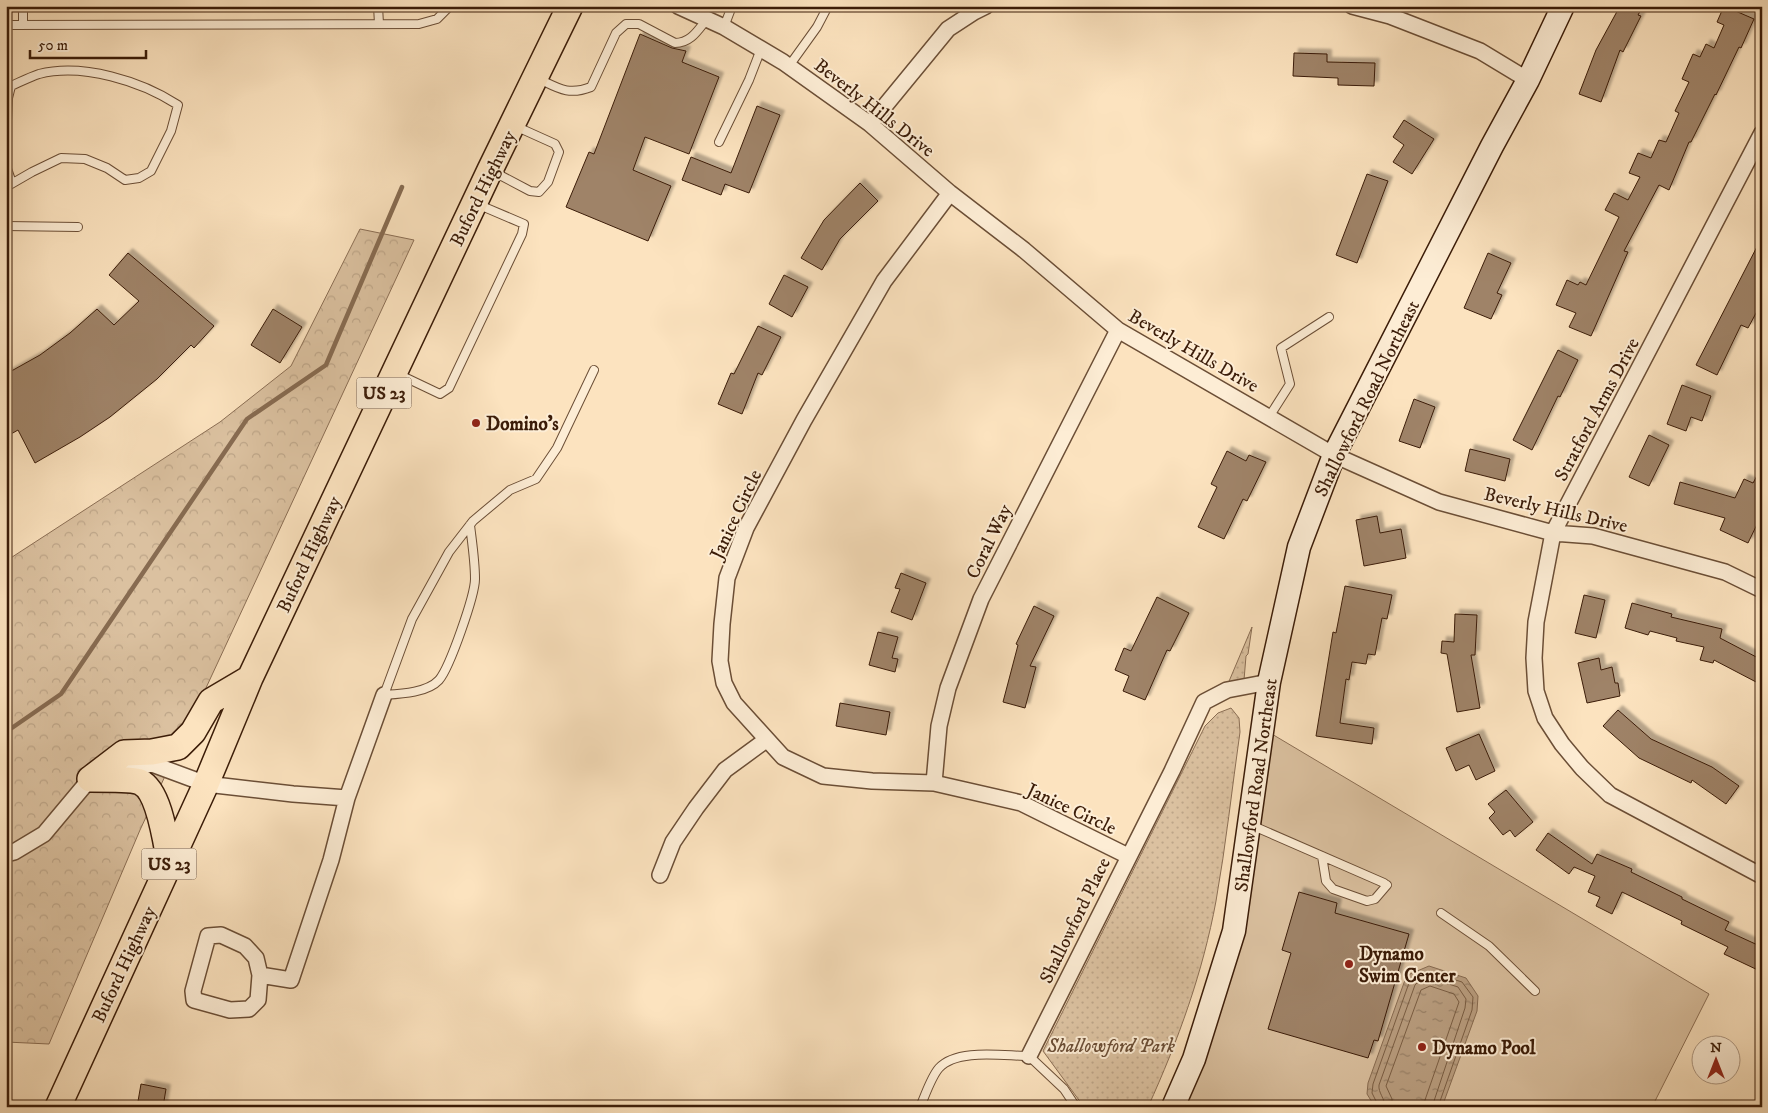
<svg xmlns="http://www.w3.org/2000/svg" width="1768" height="1113" font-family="'IM FELL DW Pica',serif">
<defs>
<pattern id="forest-crowns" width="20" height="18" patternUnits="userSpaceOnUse" patternTransform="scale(1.25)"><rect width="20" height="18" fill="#dbc1a0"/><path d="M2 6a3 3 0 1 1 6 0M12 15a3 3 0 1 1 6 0" fill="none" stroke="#bda588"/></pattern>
<pattern id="park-dots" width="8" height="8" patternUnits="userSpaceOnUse" patternTransform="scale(1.25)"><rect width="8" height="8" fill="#dbc1a0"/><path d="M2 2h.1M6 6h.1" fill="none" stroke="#bda588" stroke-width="1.8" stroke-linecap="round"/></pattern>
<pattern id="water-ripples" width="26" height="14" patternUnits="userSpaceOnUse" patternTransform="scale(1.25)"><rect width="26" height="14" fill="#ba9f81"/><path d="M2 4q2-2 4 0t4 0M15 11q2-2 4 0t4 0" fill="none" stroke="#988168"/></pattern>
<filter id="shadow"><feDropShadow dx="4.5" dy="-4.5" stdDeviation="1" flood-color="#0004"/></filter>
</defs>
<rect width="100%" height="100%" fill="#fce3bf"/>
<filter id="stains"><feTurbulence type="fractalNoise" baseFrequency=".004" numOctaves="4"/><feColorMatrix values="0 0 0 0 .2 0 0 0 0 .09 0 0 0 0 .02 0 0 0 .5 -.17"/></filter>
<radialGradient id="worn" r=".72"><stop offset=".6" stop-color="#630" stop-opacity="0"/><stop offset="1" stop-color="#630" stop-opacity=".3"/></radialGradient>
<path fill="#dbc1a0" stroke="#8b6e54" d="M1255 724 1709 994 1652 1107H1169L1237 907Z"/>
<path fill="url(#forest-crowns)" stroke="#8b6e54" d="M360 229 414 240 140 830 49 1044 6 1042V561L220 422 291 366Z"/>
<path fill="url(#park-dots)" stroke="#8b6e54" d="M1252 627 1248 654 1246 656 1244 680 1227 686Z
M1231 708 1239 718 1240 732C1232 788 1226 845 1216 901 1203 972 1178 1041 1148 1107H1084L1043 1051 1205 726 1218 713Z"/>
<path fill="url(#water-ripples)" stroke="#876b51" d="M1429 966 1466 978 1478 996 1477 1011 1442 1107H1375L1367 1094 1368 1083 1405 980 1410 974Z"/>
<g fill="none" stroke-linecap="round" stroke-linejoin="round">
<path stroke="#7a5e44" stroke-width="1" d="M1379 1107 1372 1093 1373 1084 1409 983 1413 978 1430 972 1462 982 1473 997 1472 1010 1438 1107
M1385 1107C1385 1098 1378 1093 1379 1085L1415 985 1417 983 1430 978 1458 987 1466 999 1465 1008 1432 1107
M1392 1107V1099L1386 1086 1421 990 1430 986 1454 994 1459 1002 1425 1100 1424 1107"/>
<path stroke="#876b51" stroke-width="4.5" d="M6 732 61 694 247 419 326 365 402 187"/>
</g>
<path fill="#9f8367" stroke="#3b1c08" filter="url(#shadow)" d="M1620 6H1643L1638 15 1641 16 1623 52 1620 50 1601 102 1579 94 1596 50Z
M1724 6 1754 19 1741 48 1739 47 1716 95 1715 94 1691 142H1689L1669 190 1659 185 1624 251 1628 252 1591 336 1569 327 1576 313 1556 305 1567 280 1578 285 1580 282 1586 285 1619 217 1605 210 1614 193 1628 200 1640 177 1629 173 1638 153 1651 158 1659 140 1666 142 1679 113 1675 111 1689 82 1682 79 1693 54 1700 57 1706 44 1714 48 1724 25 1717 22Z
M640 34 672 48 686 51 682 62 719 77 689 154 645 137 633 170 671 186 648 241 566 207 589 152 594 154Z
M1294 53 1327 54V62L1375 63 1374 86 1338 85V78L1293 76Z
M757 106 780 115 749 193 725 184 721 195 682 180 691 157 731 173Z
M1404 120 1434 139 1412 174 1393 162 1404 145 1393 137Z
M1367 174 1388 181 1357 263 1336 255Z
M860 183 878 201 840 239 822 270 801 258 824 220Z
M1762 237V302L1748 328 1741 325 1717 375 1696 365Z
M128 253 214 326 194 348 191 345 157 379 110 417 80 437 35 463 18 430 11 434 6 425V374L40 355 70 333 97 309 114 325 139 301 109 275Z
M1488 253 1511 263 1497 293 1502 295 1491 319 1464 308Z
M784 275 808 287 792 317 769 304Z
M273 309 302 327 280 363 251 345Z
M758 326 781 337 762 375 758 373 742 414 718 404 731 373 734 374Z
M1558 350 1578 360 1560 397 1558 396 1532 450 1513 440Z
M1682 385 1711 396 1702 421 1691 417 1686 431 1667 424Z
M1414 399 1435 407 1420 448 1399 441Z
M1649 435 1669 445 1649 486 1629 477Z
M1470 449 1510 459 1505 481 1465 471Z
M1227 451 1246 461 1249 455 1266 462 1247 501 1243 499 1224 539 1198 527 1217 487 1211 484Z
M1762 467V514L1748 543 1720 530 1725 518 1674 504 1680 482 1735 498 1744 479 1753 483Z
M1377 516 1380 533 1401 529 1406 558 1364 566 1356 520Z
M901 573 926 583 912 620 891 612 900 589 895 588Z
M1345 586 1392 595 1387 619 1382 618 1375 655 1368 654 1366 664 1352 662 1349 680 1346 679 1340 723 1374 728 1372 744 1316 736 1333 632 1336 633Z
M1584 595 1605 600 1596 638 1575 633Z
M1157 597 1189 613 1170 651 1167 650 1145 700 1123 691 1129 676 1115 670 1124 648 1131 651Z
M1632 603 1672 614 1671 617 1722 629 1720 638 1762 660V676L1758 683 1714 660 1713 663 1700 660 1704 647 1676 641 1677 638 1650 631 1648 635 1625 628Z
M1034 606 1054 616 1030 666 1036 667 1025 708 1003 702 1018 645 1016 644Z
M1455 614 1477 615 1475 655H1471L1480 708 1457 712 1447 654 1441 653 1442 641 1454 642Z
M878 632 898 637 892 658 898 659 895 672 869 665Z
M1599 658 1601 670 1612 667 1615 683H1618L1620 696 1587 703 1578 663Z
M840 703 890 712 886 735 836 726Z
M1618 710 1651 739 1712 767 1739 786 1726 804 1692 780 1691 783 1639 758 1603 726Z
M1479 734 1495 771 1476 780 1469 765 1456 771 1446 748Z
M1506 790 1533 822 1515 837 1510 830 1503 835 1489 818 1495 812 1488 804Z
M1548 833 1592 864 1597 854 1632 869 1631 872 1682 897V899L1729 922 1725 930 1762 947V972L1724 954 1728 947 1681 924 1682 921 1622 892 1612 914 1596 906 1600 897 1588 892 1595 876 1574 867 1569 874 1536 850Z
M1299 892 1337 903 1335 913 1409 934 1378 1041 1374 1040 1368 1058 1268 1029 1291 953 1282 950Z
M141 1084 166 1089 163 1107H137Z"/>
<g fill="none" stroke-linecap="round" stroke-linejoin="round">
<g stroke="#6b4e36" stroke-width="10">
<path id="lane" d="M23 6V25
M378 6 379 24
M6 25 419 24 437 19 450 6
M724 27 732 6
M789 66 817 27 828 6
M537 78C558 88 568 96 591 87L616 33 626 24H639L675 43C691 43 698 30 707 19
M719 142 749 80 761 49
M6 143 8 98 11 86C20 82 30 77 39 74 83 63 141 81 178 105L171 131 151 171 139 178 125 180 107 168 85 159 61 158 32 172 6 187
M6 166 12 183
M494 172 530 191 539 192 548 182 559 152 555 144 515 126
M6 226 78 227
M398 374 440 394 449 388 522 234 524 224 477 204
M1269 417 1290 384 1281 348 1329 317
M470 525C472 542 475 561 475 579 475 595 450 667 439 680 427 693 400 694 384 695L412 619 449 552 473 521 510 490 536 479 557 448 594 370
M1251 825 1384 883
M1322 856 1326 881 1333 889 1367 901 1375 899 1387 885
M1441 913 1489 946 1535 991
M920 1107C925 1096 931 1077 939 1068 957 1048 1004 1056 1029 1056L1064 1089 1076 1107"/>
</g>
<g stroke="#6b4e36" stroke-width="18">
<path id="street" d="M678 6 724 27 783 62 870 124 950 193 1024 250 1118 330 1334 455 1439 502 1553 533 1593 536 1725 572 1762 590
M1352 6 1390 16 1480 51 1528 80
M870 124 948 29 974 12 986 6
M1762 133 1553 533 1536 622 1534 658 1536 691 1545 718 1562 744 1582 768 1610 795 1762 876
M950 193 884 281 804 420 746 528 727 578 722 624 720 661 724 683 734 703 783 757 823 776 872 781 934 783 1021 803 1128 856
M934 783 939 726 948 688 981 599 1118 330
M6 854 14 852 44 834 90 779 152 764 206 784 293 794 347 798 384 695
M660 875 673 842 696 808 725 770 766 740
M260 975 258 1000 249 1009 230 1010 194 1000 193 991 208 936 221 935 245 946 256 958 260 975 291 980 331 860 347 798
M1029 1056 1172 771 1204 702 1227 690 1269 682"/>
</g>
<g stroke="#3b1c08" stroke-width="25">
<path id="secondary" d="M1173 1107 1194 1059 1234 931 1269 682 1299 547 1334 455 1492 146 1528 80 1563 6"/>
</g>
<g stroke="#3b1c08" stroke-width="28">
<path id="primary" d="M90 779 124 753 152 752 178 747 193 732 211 701 250 678
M90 779C100 779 133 779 140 782 160 791 166 844 170 864
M58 1107 206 784 250 678 490 170 570 6"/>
</g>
<use href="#lane" stroke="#fdedd5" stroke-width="8"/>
<use href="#street" stroke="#fdedd5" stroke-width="15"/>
<use href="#secondary" stroke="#fdedd5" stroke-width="22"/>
<use href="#primary" stroke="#fce3bf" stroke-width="25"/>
</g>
<g fill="#8f2418" stroke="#fdedd5" stroke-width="2">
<circle cx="476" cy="423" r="5"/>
<circle cx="1349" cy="964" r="5"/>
<circle cx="1422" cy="1047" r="5"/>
</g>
<g text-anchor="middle" stroke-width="4" stroke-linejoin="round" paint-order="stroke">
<g fill="#fdedd5" stroke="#755b46" stroke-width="1">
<rect x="356.5" y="377.5" width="55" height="31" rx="4"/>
<rect x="141.5" y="848.5" width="55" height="31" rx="4"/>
</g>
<g font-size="18" font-weight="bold" fill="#3b1c08">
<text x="384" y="399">US 23</text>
<text x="169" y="870">US 23</text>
</g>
<g font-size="19" fill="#3b1c08" stroke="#fdedd5">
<text transform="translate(875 107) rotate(38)" y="7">Beverly Hills Drive</text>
<text transform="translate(482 188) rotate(-64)" y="7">Buford Highway</text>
<text transform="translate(1194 350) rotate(30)" y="7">Beverly Hills Drive</text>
<text transform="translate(1366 398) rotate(-64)" y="7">Shallowford Road Northeast</text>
<text transform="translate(1596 409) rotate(-62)" y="7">Stratford Arms Drive</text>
<text transform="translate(1556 509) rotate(13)" y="7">Beverly Hills Drive</text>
<text transform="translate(735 514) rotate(-65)" y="7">Janice Circle</text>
<text transform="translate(988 541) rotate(-64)" y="7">Coral Way</text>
<text transform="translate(308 554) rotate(-65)" y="7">Buford Highway</text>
<text transform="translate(1255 785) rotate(-82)" y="7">Shallowford Road Northeast</text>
<text transform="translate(1072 808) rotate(25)" y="7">Janice Circle</text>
<text transform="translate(1074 920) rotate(-64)" y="7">Shallowford Place</text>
<text transform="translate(123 964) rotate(-65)" y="7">Buford Highway</text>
</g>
<g font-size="19" font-weight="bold" fill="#3b1c08" stroke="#fdedd5" text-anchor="start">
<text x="486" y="430">Domino's</text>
<text x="1359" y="960">Dynamo<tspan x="1359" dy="22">Swim Center</tspan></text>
<text x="1432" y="1054">Dynamo Pool</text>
</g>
<g font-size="19" font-style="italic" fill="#6b4e36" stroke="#fdedd5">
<text x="1111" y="1052">Shallowford Park</text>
</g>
</g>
<rect width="1768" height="1113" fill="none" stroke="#fce3bf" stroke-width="25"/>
<rect x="8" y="8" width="1753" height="1098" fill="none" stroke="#3b1c08" stroke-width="2.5"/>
<rect x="12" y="12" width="1743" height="1088" fill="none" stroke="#3b1c08"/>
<g transform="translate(1716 1060)"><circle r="24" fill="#fdedd5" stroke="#af9983"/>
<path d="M0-4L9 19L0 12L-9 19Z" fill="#8f2418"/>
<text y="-8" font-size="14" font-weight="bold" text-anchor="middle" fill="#3b1c08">N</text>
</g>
<path d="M30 50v8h116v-8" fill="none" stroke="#3b1c08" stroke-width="2.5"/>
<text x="38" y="50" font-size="15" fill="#3b1c08" stroke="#fdedd5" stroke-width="4" paint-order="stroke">50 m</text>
<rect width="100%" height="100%" filter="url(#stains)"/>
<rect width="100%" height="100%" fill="url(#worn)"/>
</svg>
